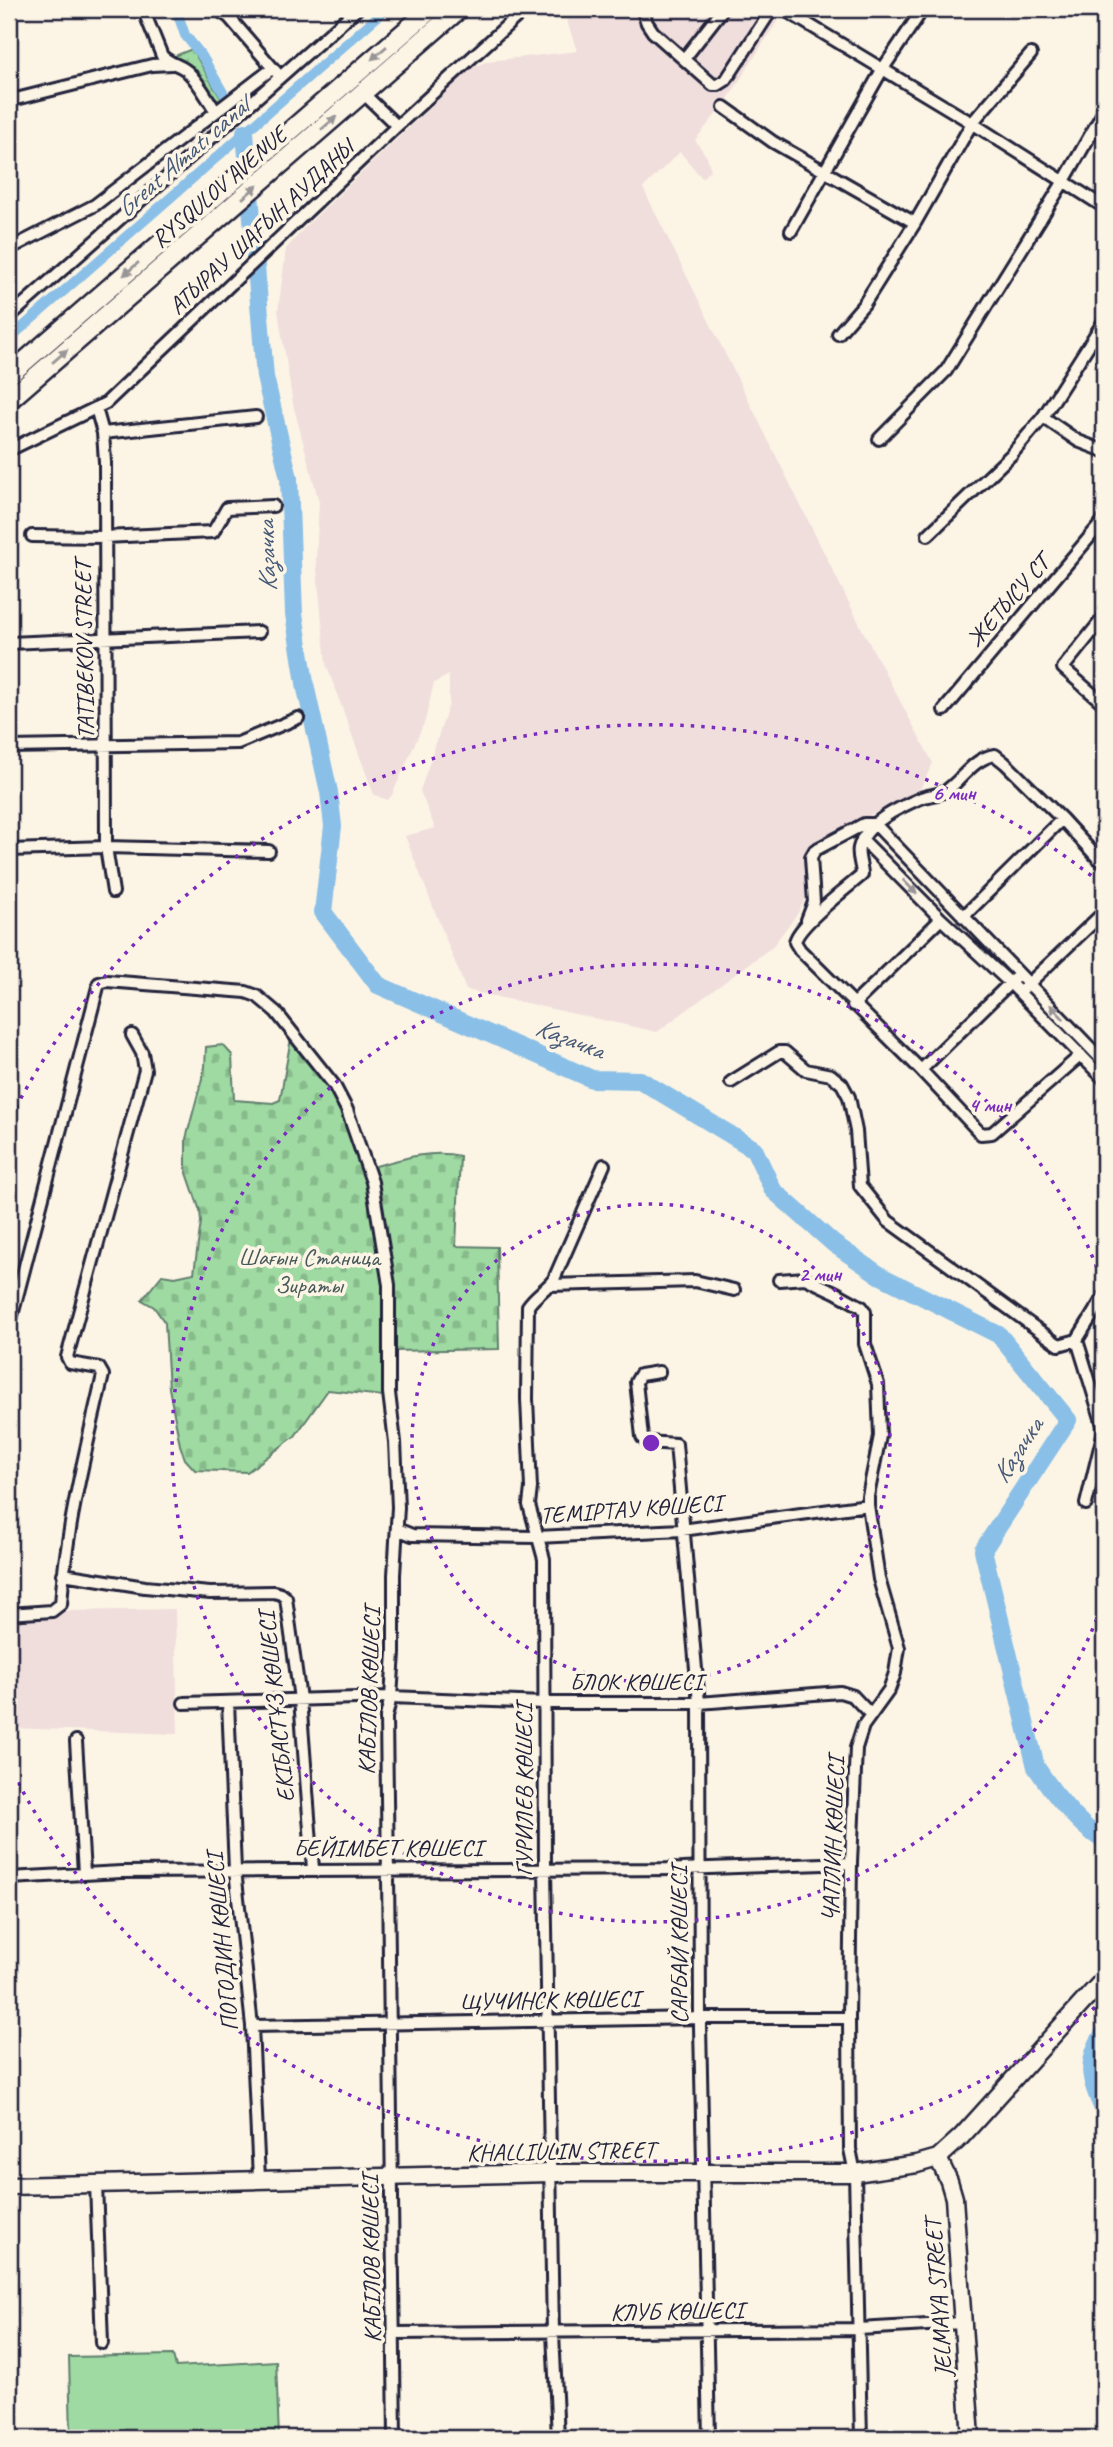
<svg xmlns="http://www.w3.org/2000/svg" width="1113" height="2447" font-family="Caveat,sans-serif">
<defs>
<pattern id="grass-dots" width="8" height="8" patternUnits="userSpaceOnUse" patternTransform="scale(1.75)"><rect width="8" height="8" fill="#9edaa1"/><path d="M2 2h.1M6 6h.1" fill="none" stroke="#88bb8c" stroke-width="1.8" stroke-linecap="round"/></pattern>
<pattern id="cemetery-stones" width="16" height="16" patternUnits="userSpaceOnUse" patternTransform="scale(1.75)"><rect width="16" height="16" fill="#9edaa1"/><path d="M2 7V4a2 2 0 0 1 4 0v3zM10 15v-3a2 2 0 0 1 4 0v3z" fill="#88bb8c"/></pattern>
</defs>
<rect width="100%" height="100%" fill="#fcf5e5"/>
<filter id="ink" filterUnits="userSpaceOnUse"><feTurbulence type="fractalNoise" baseFrequency=".0143" numOctaves="2"/><feDisplacementMap in="SourceGraphic" scale="14" xChannelSelector="R" yChannelSelector="G"/><feConvolveMatrix kernelMatrix="1 2 1 2 8 2 1 2 1" color-interpolation-filters="sRGB"/></filter>
<g filter="url(#ink)">
<path fill="#f0dedd" d="M563 9H768L780 17 726 102 695 140 707 157 711 170 702 178 680 152 643 188 864 633 933 763 920 789 821 841 808 893 798 913 772 947 657 1032 466 990 405 836 435 828 420 791 449 704V675L434 683 425 721 392 795 388 800 374 795 326 664 316 559 319 502 293 404 278 311 286 249 304 228 471 68 488 61 577 51Z
M175 1609 178 1734 9 1728V1612Z"/>
<path fill="url(#grass-dots)" stroke="#607e6e" stroke-width="2" d="M401 42 405 46 9 395V385Z
M192 49 222 100 215 101 172 57Z"/>
<path fill="url(#cemetery-stones)" stroke="#607e6e" stroke-width="2" d="M291 1038 335 1095 361 1170C393 1162 427 1148 460 1156L456 1246 497 1247 499 1349 392 1351 387 1354 383 1396 328 1390 295 1436 247 1472 195 1470 185 1459 180 1445 169 1388 165 1323 154 1307 142 1300 162 1275 175 1277 194 1273 201 1222 200 1211 186 1170V1139L205 1067 206 1047 223 1045 232 1055 234 1100 273 1103 280 1100Z"/>
<path fill="#9edaa1" stroke="#607e6e" stroke-width="2" d="M173 2355 176 2367 276 2361 279 2438H71L69 2357Z"/>
<g fill="none" stroke-linecap="round" stroke-linejoin="round">
<path stroke="#8abfe7" stroke-width="10" d="M176 9 185 35 202 56 225 96
M9 339 386 9"/>
<path stroke="#8abfe7" stroke-width="18" d="M245 132 265 377 289 478 294 614 306 689 329 792 333 826 323 912 378 985 592 1079 640 1080 754 1149 773 1190 834 1244 881 1276 999 1335 1068 1420 983 1550 1036 1767C1051 1790 1080 1828 1104 1840
M1104 2033C1084 2063 1090 2081 1104 2111"/>
<g stroke="#22223b" stroke-width="16">
<path id="street" d="M143 9 162 56C170 64 179 64 187 71 199 82 207 98 215 110
M217 9 229 17 277 73
M642 9 647 23 653 32 713 85H718L726 80 772 9
M783 9 972 123 1104 207
M684 59 723 9
M363 93 397 126
M12 100 152 65 172 64
M724 107 773 142 915 223
M791 231 882 70 919 15
M9 249 95 205 273 68
M9 317 357 9
M838 334 864 304 915 223 972 123 1031 54
M96 408 103 433 105 462 106 847 113 892
M1043 417 1078 441 1104 451
M103 433 256 417
M879 439 946 371 1064 181 1104 111
M9 450 106 403 397 126 525 9
M928 535 1011 455 1043 417 1104 321
M32 536 104 537 213 532 227 508 273 506
M1104 617 1063 668 1104 704
M9 643 259 632
M944 710 1104 520
M9 747 238 743 298 718
M862 839 941 919 1010 983 1104 1079
M9 850 106 847 269 851
M963 917 1062 819
M807 920 814 902 811 857 815 850 864 824H875L1104 1062
M1024 988 1104 912
M853 1005 941 919
M1081 1055 992 1133 981 1134 921 1070 800 950 795 942C798 925 847 888 862 875 862 866 857 856 859 848 865 823 900 807 921 798 929 795 940 795 947 790 963 779 973 758 995 755L1005 763 1062 819 1104 865
M921 1070 1014 979
M731 1082 779 1052H785L806 1070 831 1075 842 1084 849 1097 856 1131 860 1186 888 1221 1059 1345 1077 1340 1104 1296
M779 1280 805 1278 835 1292 862 1307 865 1312V1344L878 1384 880 1436 868 1496V1505L879 1579 899 1648 895 1673 889 1690 863 1726 856 1748 851 1863 849 2018 850 2149 855 2173 861 2438
M550 1285 695 1281 734 1290
M9 1327 99 983 107 981 246 992 257 996 276 1012 334 1085 347 1110 372 1182 389 1285V1393L395 1442 398 1507 394 1575V1653L391 1697 386 1717 395 2438
M1077 1340 1104 1428
M659 1372 640 1375 636 1382 642 1437 647 1442 676 1444 699 1703 700 2027 709 2438
M1086 1504 1104 1431
M397 1529 412 1535 537 1537 682 1530 868 1505
M63 1574 145 1587 210 1593 274 1592 281 1594 286 1598 300 1699 313 1869
M9 1614 52 1611 61 1604C66 1527 86 1450 103 1375L99 1368 70 1363 67 1357 145 1070 142 1053 132 1035
M228 1702 235 1870 252 2026 259 2179
M184 1703 391 1697 544 1703H699L840 1692 853 1696 870 1714
M76 1741 84 1873
M9 1878 121 1872 682 1869 851 1863
M252 2026 700 2018H849
M96 2184 102 2343
M393 2333 859 2329 962 2323
M558 2438 553 2333 545 1869 544 1559 529 1505 531 1488 527 1399 528 1306C535 1295 547 1289 554 1279L604 1165"/>
</g>
<g stroke="#22223b" stroke-width="21">
<path id="secondary" d="M938 2158 949 2181 954 2198 971 2438
M9 2186 551 2173H855L917 2164 938 2158 961 2137 1104 1979"/>
</g>
<g stroke="#22223b" stroke-width="23">
<path id="primary" d="M9 375 431 9
M9 400 459 9"/>
</g>
<use href="#street" stroke="#fcf5e5" stroke-width="10"/>
<use href="#secondary" stroke="#fcf5e5" stroke-width="16"/>
<use href="#primary" stroke="#fcf5e5" stroke-width="18"/>
</g>
<defs><path id="oneway-solid" d="M-6-.8H1V-3.2L6.5 0L1 3.2V.8H-6Z" transform="scale(1.75)"/></defs>
<g fill="#9a9698">
<use href="#oneway-solid" transform="translate(379 53) rotate(139)"/>
<use href="#oneway-solid" transform="translate(329 123) rotate(-41)"/>
<use href="#oneway-solid" transform="translate(250 192) rotate(-41)"/>
<use href="#oneway-solid" transform="translate(131 269) rotate(139)"/>
<use href="#oneway-solid" transform="translate(60 356) rotate(-41)"/>
<use href="#oneway-solid" transform="translate(910 887) rotate(46)"/>
<use href="#oneway-solid" transform="translate(1057 1012) rotate(-134)"/>
</g>
</g>
<g fill="none" stroke="#7b2cbf" stroke-width="3.5" stroke-dasharray="3.5 7">
<circle cx="651" cy="1443" r="239"/>
<path d="M1104 1599A479 479 0 1 1 1104 1287"/>
<path d="M1103 2001A718 718 0 0 1 11 1769M11 1117A718 718 0 0 1 1103 885"/>
</g>
<g text-anchor="middle" stroke-width="7" stroke-linejoin="round" paint-order="stroke">
<g font-size="24" fill="#22223b" stroke="#fcf5e5">
<text transform="translate(219 187) rotate(-41)" y="8">RYSQULOV AVENUE</text>
<text transform="translate(261 227) rotate(-43)" y="8">АТЫРАУ ШАҒЫН АУДАНЫ</text>
<text transform="translate(1008 601) rotate(-49)" y="8">ЖЕТЫСУ СТ</text>
<text transform="translate(84 650) rotate(-91)" y="8">TATIBEKOV STREET</text>
<text transform="translate(631 1509) rotate(-4)" y="8">ТЕМІРТАУ КӨШЕСІ</text>
<text x="636" y="1690">БЛОК КӨШЕСІ</text>
<text transform="translate(369 1691) rotate(-88)" y="8">КАБІЛОВ КӨШЕСІ</text>
<text transform="translate(276 1707) rotate(-96)" y="8">ЕКІБАСТҰЗ КӨШЕСІ</text>
<text transform="translate(524 1790) rotate(-90)" y="8">ГУРИЛЕВ КӨШЕСІ</text>
<text transform="translate(833 1839) rotate(-88)" y="8">ЧАПЛИН КӨШЕСІ</text>
<text x="388" y="1856">БЕЙІМБЕТ КӨШЕСІ</text>
<text transform="translate(222 1942) rotate(-95)" y="8">ПОГОДИН КӨШЕСІ</text>
<text transform="translate(679 1945) rotate(-90)" y="8">САРБАЙ КӨШЕСІ</text>
<text transform="translate(550 2000) rotate(-1)" y="8">ЩУЧИНСК КӨШЕСІ</text>
<text transform="translate(561 2151) rotate(-1)" y="8">KHALLIULIN STREET</text>
<text transform="translate(371 2259) rotate(-91)" y="8">КАБІЛОВ КӨШЕСІ</text>
<text transform="translate(938 2298) rotate(-94)" y="8">JELMAYA STREET</text>
<text transform="translate(677 2311) rotate(-1)" y="8">КЛУБ КӨШЕСІ</text>
</g>
<g font-size="24" fill="#47595a" stroke="#fcf5e5">
<text x="309" y="1265">Шағын Станица<tspan x="309" dy="28">Зираты</tspan></text>
</g>
<g font-size="26" font-style="italic" fill="#465977" stroke="#fcf5e5">
<text transform="translate(182 157) rotate(-41)" y="9">Great Almatı canal</text>
<text transform="translate(266 556) rotate(-92)" y="9">Казачка</text>
<text transform="translate(570 1038) rotate(21)" y="9">Казачка</text>
<text transform="translate(1017 1450) rotate(-57)" y="9">Казачка</text>
</g>
</g>
<circle cx="651" cy="1443" r="10" fill="#7b2cbf" stroke="#fcf5e5" stroke-width="3.5"/>
<g font-size="21" text-anchor="middle" font-weight="bold" fill="#7b2cbf" stroke="#fcf5e5" stroke-width="7" stroke-linejoin="round" paint-order="stroke">
<text x="954" y="800">6 мин</text>
<text x="990" y="1112">4 мин</text>
<text x="820" y="1281">2 мин</text>
</g>
<rect width="1113" height="2447" fill="none" stroke="#fcf5e5" stroke-width="35"/>
<rect x="18" y="18" width="1078" height="2412" fill="none" stroke="#22223b" stroke-width="2.5" filter="url(#ink)"/>
</svg>
